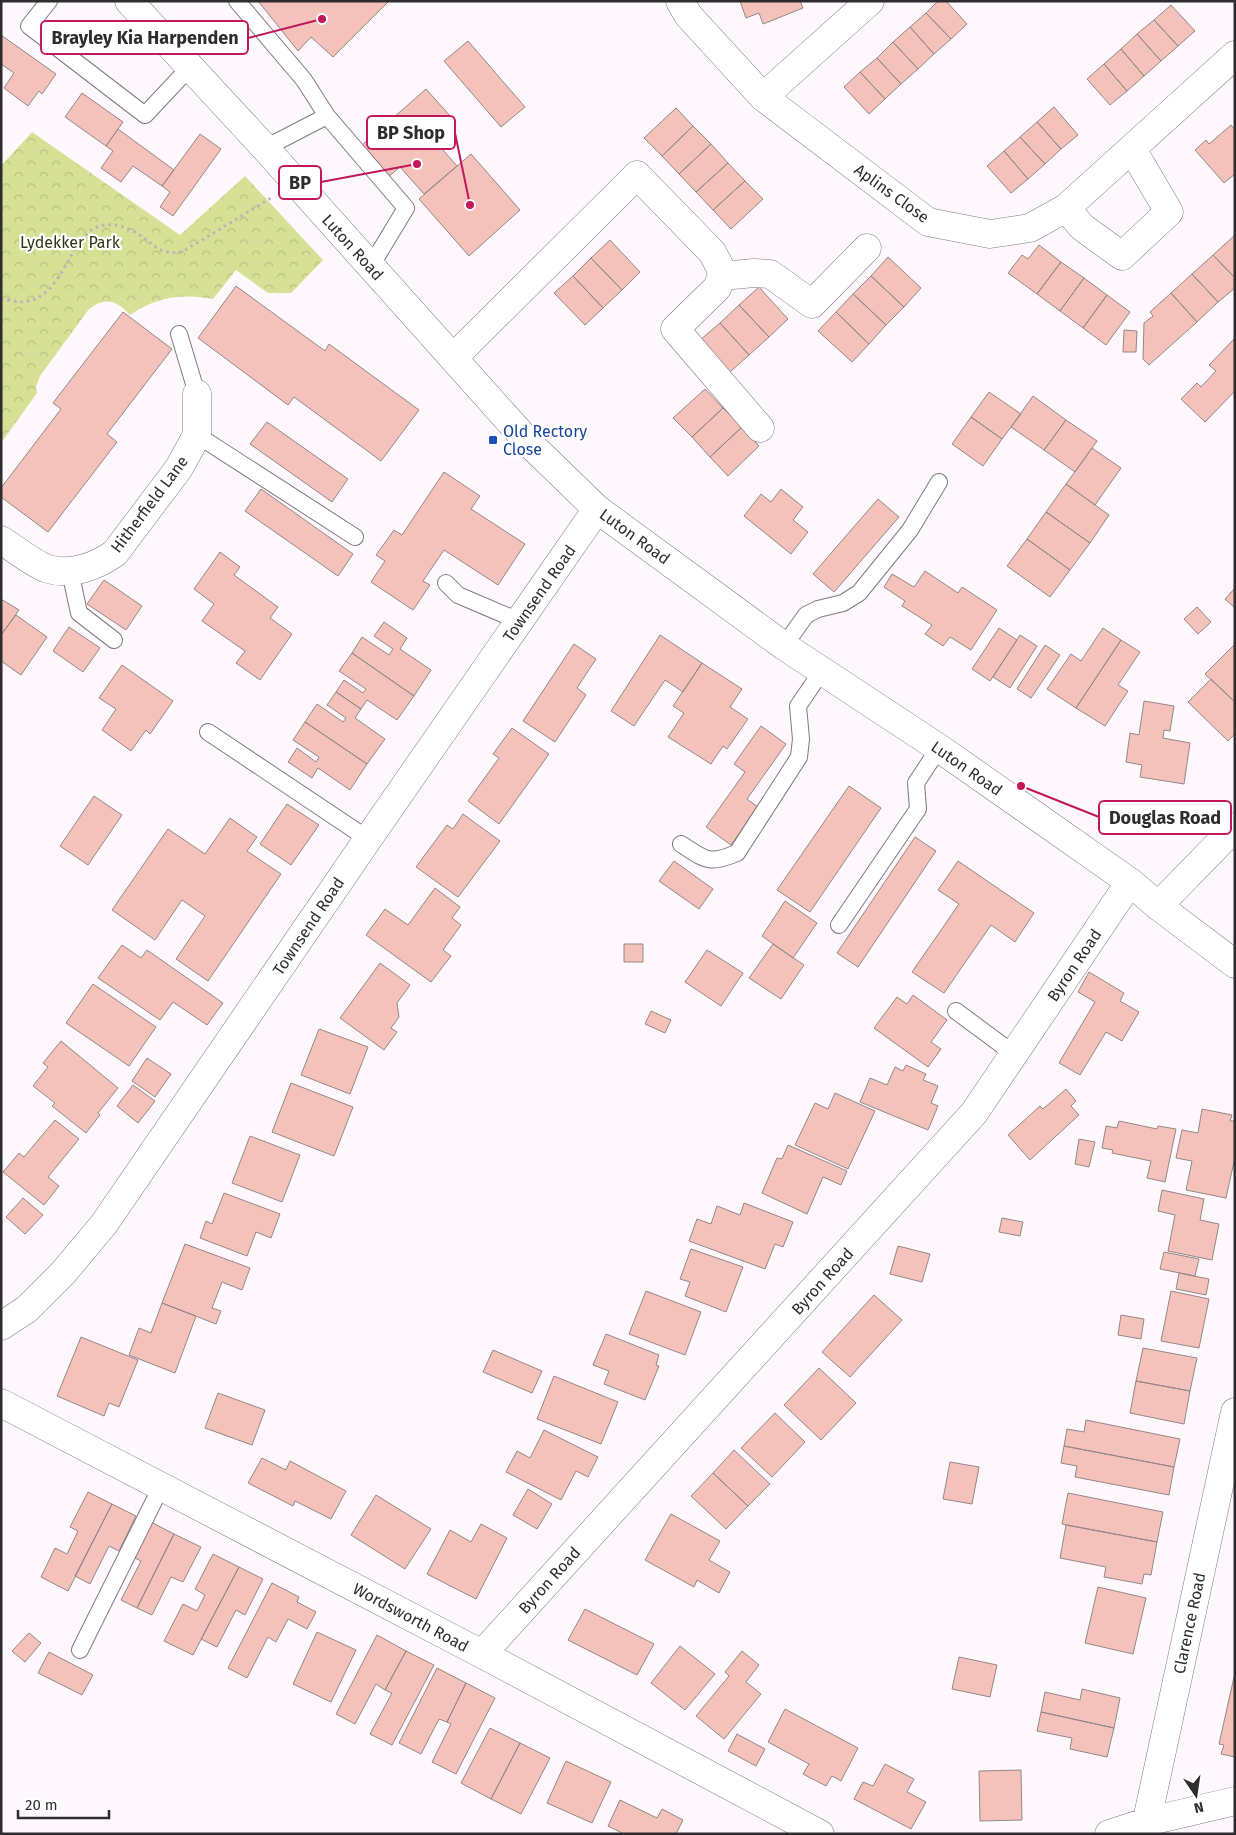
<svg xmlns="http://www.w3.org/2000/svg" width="1236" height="1835" font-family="'Fira Sans',sans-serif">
<defs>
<pattern id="park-crowns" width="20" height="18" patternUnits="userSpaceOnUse" patternTransform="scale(1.25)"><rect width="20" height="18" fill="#d6e196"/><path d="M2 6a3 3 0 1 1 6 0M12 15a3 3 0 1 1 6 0" fill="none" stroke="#b8c182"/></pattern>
</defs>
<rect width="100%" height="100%" fill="#fef7fe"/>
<path fill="url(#park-crowns)" d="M32 132 180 235 245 176 323 260 291 293H268L236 270 213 299C182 293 156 297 130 315 116 300 106 297 89 309L40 376 36 387 37 393 1 443V166Z"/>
<path fill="#f5c1bb" stroke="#948886" d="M258 1H389L333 57 311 37 298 51Z
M740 1H800L803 8 763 24 759 13 746 18Z
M938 1H946L967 24 951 39 926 13Z
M1171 5 1195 31 1178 46 1154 20Z
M926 13 951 39 934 54 910 27Z
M1154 20 1178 46 1161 61 1137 34Z
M910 27 934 54 918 69 893 42Z
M1137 34 1161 61 1144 76 1121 49Z
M1 35 56 74 42 94 39 91 28 106 4 88 14 73 1 64Z
M468 41 525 107 501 127 444 61Z
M893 42 918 69 901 84 877 58Z
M1121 49 1144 76 1127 91 1104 64Z
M877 58 901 84 885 99 860 72Z
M1104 64 1127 91 1110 105 1087 79Z
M860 72 885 99 869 114 844 87Z
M426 89 451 117 430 135 457 166 424 194 400 167 380 184 353 153Z
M82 93 123 122 106 146 65 117Z
M1054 107 1078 135 1061 149 1037 122Z
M676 108 693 126 662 156 644 138Z
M1037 122 1061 149 1045 164 1020 137Z
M1231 125 1235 130V174L1224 183 1195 150 1206 140 1209 144Z
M693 126 711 144 679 174 662 156Z
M118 129 174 170 162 186 133 166 121 182 101 168 113 151 106 146Z
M200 134 221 149 173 216 160 207 170 192 162 186Z
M1020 137 1045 164 1028 179 1004 151Z
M711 144 728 163 696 192 679 174Z
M1004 151 1028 179 1011 193 987 166Z
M471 154 520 210 469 256 419 199Z
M728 163 745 181 713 210 696 192Z
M745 181 763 199 731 229 713 210Z
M1235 235V278L1213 255Z
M610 240 640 272 622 290 591 258Z
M1039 245 1061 262 1037 294 1008 273 1022 255 1028 259Z
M1213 255 1235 278V288L1218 302 1192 274Z
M888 257 921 288 904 307 871 276Z
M591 258 622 290 603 308 573 276Z
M1061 262 1084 278 1060 311 1037 294Z
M1192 274 1218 302 1197 322 1171 293Z
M573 276 603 308 585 325 554 293Z
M871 276 904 307 886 325 853 294Z
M1084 278 1107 295 1083 328 1060 311Z
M236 286 325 351 329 344 419 410 381 461 294 397 288 405 198 338Z
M759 287 788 319 769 337 739 305Z
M1171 293 1197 322 1149 365 1143 359 1144 323 1153 316 1150 312Z
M853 294 886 325 869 344 836 312Z
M1107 295 1130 312 1106 345 1083 328Z
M739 305 769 337 749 355 720 323Z
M123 312 172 349 107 434 117 442 48 532 1 497V488L61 409 53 403Z
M836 312 869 344 852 362 818 331Z
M720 323 749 355 730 372 700 340Z
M1124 330 1137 331 1136 352H1123Z
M1235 338V391L1205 422 1181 399 1197 383 1201 387 1216 371 1209 365Z
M705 389 723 408 692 437 673 418Z
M989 392 1021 414 1002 439 971 417Z
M1033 396 1066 420 1044 450 1011 427Z
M723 408 742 427 710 457 692 437Z
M971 417 1002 439 983 466 952 444Z
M1066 420 1097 441 1075 472 1044 450Z
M267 422 348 479 332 502 250 444Z
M742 427 759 446 728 476 710 457Z
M1092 448 1121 468 1095 505 1066 484Z
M444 472 480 496 471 509 525 544 498 585 444 550 423 581 430 585 413 610 371 582 385 561 376 555 394 530 402 535Z
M1066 484 1109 515 1090 543 1046 512Z
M261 489 353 554 338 576 245 511Z
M781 489 803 507 793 520 808 532 791 554 744 516 761 494 771 502Z
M878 499 899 517 834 592 813 574Z
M1046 512 1090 543 1070 570 1027 539Z
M1027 539 1070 570 1050 597 1007 566Z
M220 552 240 567 234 575 278 607 270 618 292 634 260 680 236 663 245 651 202 621 214 604 194 589Z
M925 571 958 593 962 587 997 610 971 650 950 637 943 646 925 634 932 625 902 606 905 601 884 587 892 574 914 587Z
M104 580 142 606 126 630 87 604Z
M1235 588V608L1225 599Z
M1 599 19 610 1 635Z
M1197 607 1211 622 1198 634 1184 619Z
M16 615 47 637 21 675 1 661V635Z
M384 622 407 638 400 649 431 670 414 696 352 653 362 637 389 655 393 649 374 636Z
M69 627 100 648 83 672 53 651Z
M999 628 1017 640 990 681 972 669Z
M1103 628 1121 640 1076 708 1047 689 1071 654 1081 661Z
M660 635 702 663 683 692 665 680 634 726 611 711Z
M1020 635 1037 646 1010 688 993 677Z
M1121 640 1140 652 1118 685 1128 691 1105 726 1076 708Z
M574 644 596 659 577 688 586 695 555 742 523 721Z
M1235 644V702L1205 674Z
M1045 645 1060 655 1031 698 1017 689Z
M352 653 414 696 397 720 367 700 361 709 336 692 344 680 363 693 366 689 339 671Z
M702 663 742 689 730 707 748 719 727 749 723 746 711 764 668 737 684 713 673 706Z
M122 665 173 701 150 734 146 730 131 751 102 730 116 709 99 698Z
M1211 679 1235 702V734L1228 741 1188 702Z
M336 692 361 709 355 718 385 739 367 764 305 722 317 704 343 722 346 718 327 705Z
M1144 701 1174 706 1170 731 1164 730 1163 738 1190 743 1184 784 1140 777 1142 765 1126 762 1130 733 1139 735Z
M305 722 367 764 350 790 318 768 312 778 288 762 297 748 316 762 319 757 293 740Z
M761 726 786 744 747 799 758 807 731 845 706 827 745 772 734 764Z
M512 728 549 754 499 824 468 801 499 758 493 754Z
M849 786 881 808 810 912 777 890Z
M94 796 122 815 88 865 60 846Z
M287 804 319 825 291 865 260 844Z
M463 814 500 841 458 897 416 867 447 825 453 829Z
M230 818 257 837 247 851 281 874 208 981 176 959 205 916 182 900 155 940 112 910 168 829 205 854Z
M915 837 936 851 858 967 837 953Z
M674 861 713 889 699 909 659 881Z
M958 861 1034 913 1015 942 991 925 944 993 912 972 959 904 938 890Z
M435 888 460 907 452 918 461 925 443 950 451 956 431 982 366 935 385 909 408 925Z
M785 901 817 923 793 958 762 936Z
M624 944H643V962H624Z
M773 944 804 965 781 999 749 978Z
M122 945 141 958 147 950 223 1003 207 1025 173 1002 160 1020 98 978Z
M707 950 743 973 721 1006 685 982Z
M380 963 410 985 397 1003 399 1017 391 1028 397 1032 384 1050 340 1018Z
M1089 972 1124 993 1120 1001 1139 1012 1122 1041 1106 1032 1080 1075 1059 1063 1095 1002 1078 992Z
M93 984 156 1027 129 1066 66 1023Z
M913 995 947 1020 931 1042 941 1049 928 1067 874 1028 897 997 907 1004Z
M651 1011 671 1020 665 1033 645 1024Z
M319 1029 368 1047 350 1094 301 1075Z
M61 1041 118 1088 98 1113 100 1115 86 1133 52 1106 55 1103 33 1086 48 1067 43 1063Z
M147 1058 171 1074 155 1097 132 1081Z
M906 1065 926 1074 923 1080 938 1086 931 1103 938 1106 928 1130 860 1102 870 1078 887 1085 895 1067 903 1071Z
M291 1083 353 1107 334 1156 272 1132Z
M133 1085 155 1101 138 1123 117 1106Z
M1066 1089 1076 1101 1071 1106 1079 1115 1030 1160 1008 1135 1040 1106 1043 1109Z
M835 1093 875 1111 848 1169 795 1145 815 1103 828 1109Z
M1202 1109 1232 1115 1230 1121H1235V1157L1226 1198 1186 1190 1192 1161 1176 1158 1182 1130 1198 1133Z
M55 1120 79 1139 48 1177 59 1186 44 1205 3 1172 19 1153 24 1157Z
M1119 1121 1157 1129 1158 1126 1176 1129 1165 1182 1147 1178 1151 1161 1112 1153 1113 1150 1102 1148 1106 1126 1117 1128Z
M250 1136 300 1155 282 1202 232 1183Z
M1079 1139 1095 1142 1089 1167 1075 1164Z
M788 1145 847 1171 841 1185 823 1177 807 1214 762 1193 777 1158 782 1159Z
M1162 1190 1204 1199 1200 1220 1219 1224 1212 1260 1168 1251 1175 1215 1158 1211Z
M224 1193 280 1214 271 1238 256 1232 247 1256 200 1238 206 1221 212 1224Z
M23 1198 43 1215 25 1234 6 1217Z
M744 1203 793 1222 783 1247 775 1244 765 1269 689 1241 697 1219 711 1224 717 1206 740 1215Z
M1002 1218 1023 1222 1020 1236 999 1232Z
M185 1244 250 1268 242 1290 222 1282 212 1308 221 1311 216 1324 162 1303Z
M898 1246 930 1254 922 1282 890 1274Z
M691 1249 743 1267 726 1312 685 1296 690 1282 680 1279Z
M1164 1252 1199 1259 1195 1276 1160 1269Z
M1179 1273 1209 1279 1206 1295 1176 1289Z
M646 1291 701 1312 685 1355 629 1334Z
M1171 1291 1209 1299 1199 1348 1161 1341Z
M874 1295 902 1320 850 1377 822 1352Z
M162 1303 196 1316 175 1373 129 1355 139 1328 151 1333Z
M1121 1315 1144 1319 1141 1339 1118 1335Z
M606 1334 659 1355 656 1365 659 1366 645 1400 604 1384 609 1371 593 1365Z
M81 1337 138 1360 119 1407 109 1403 104 1416 57 1396Z
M1143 1348 1197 1358 1190 1391 1136 1381Z
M493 1350 542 1371 532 1393 483 1372Z
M819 1368 856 1403 821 1440 784 1405Z
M554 1376 618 1402 601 1444 537 1419Z
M1136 1381 1190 1391 1184 1424 1130 1413Z
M218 1393 265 1410 252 1445 205 1428Z
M775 1413 805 1442 772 1477 741 1448Z
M1086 1420 1180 1439 1174 1467 1064 1446 1067 1429 1084 1432Z
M544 1430 598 1457 588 1477 576 1471 561 1500 506 1472 517 1451 530 1458Z
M1064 1446 1174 1467 1169 1495 1075 1477 1077 1466 1061 1463Z
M734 1450 770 1484 748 1506 713 1473Z
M262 1458 286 1470 290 1461 346 1491 331 1519 295 1501 293 1506 248 1483Z
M950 1462 979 1467 972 1504 943 1499Z
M713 1473 748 1506 726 1529 691 1496Z
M528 1489 552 1504 537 1529 513 1515Z
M88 1492 112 1504 68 1591 41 1577 55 1548 67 1554 78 1531 70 1527Z
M1068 1493 1163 1512 1157 1542 1062 1524Z
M376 1495 431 1529 405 1569 351 1535Z
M112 1504 136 1516 119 1551 109 1546 90 1584 75 1576Z
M671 1514 720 1541 709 1560 730 1572 719 1593 697 1580 694 1587 645 1560Z
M149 1521 174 1534 137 1608 121 1600 141 1561 131 1556Z
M481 1524 507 1538 476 1599 427 1574 450 1530 471 1542Z
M1066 1525 1157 1542 1151 1575 1144 1574 1142 1584 1104 1577 1106 1567 1060 1558Z
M174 1534 201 1547 183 1582 171 1577 152 1615 137 1608Z
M213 1554 239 1567 193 1655 164 1641 183 1604 197 1611 205 1595 195 1589Z
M239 1567 263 1579 245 1615 236 1610 217 1647 201 1639Z
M272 1583 299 1597 297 1602 316 1612 307 1629 288 1619 276 1642 268 1637 247 1678 228 1668Z
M1098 1587 1146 1598 1133 1654 1085 1643Z
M585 1609 654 1644 637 1675 568 1640Z
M317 1632 356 1650 331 1702 293 1684Z
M29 1633 41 1643 25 1662 12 1651Z
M377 1635 406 1651 385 1690 376 1684 355 1724 336 1714Z
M680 1646 715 1674 685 1710 651 1683Z
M406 1651 434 1665 392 1745 370 1734 392 1693 385 1690Z
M742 1651 759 1665 746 1682 761 1694 724 1739 696 1716 729 1676 725 1672Z
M49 1652 93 1675 82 1695 38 1673Z
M959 1657 997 1665 990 1697 952 1689Z
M437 1668 466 1683 447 1722 439 1719 421 1754 399 1743Z
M1234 1677H1235V1757L1221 1754 1224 1745 1219 1744Z
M466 1683 495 1698 456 1774 432 1762 451 1724 447 1722Z
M1082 1689 1120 1698 1114 1728 1041 1712 1045 1692 1080 1700Z
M785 1709 858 1748 841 1781 832 1776 826 1786 803 1774 809 1764 768 1742Z
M1041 1712 1114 1728 1107 1757 1070 1749 1072 1738 1037 1731Z
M490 1728 520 1743 491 1799 461 1783Z
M737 1734 765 1749 756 1766 728 1751Z
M520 1743 550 1758 521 1814 491 1799Z
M566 1761 611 1782 592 1823 547 1803Z
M885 1764 914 1779 907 1792 926 1802 911 1829 854 1799 863 1782 873 1786Z
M1021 1770 1022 1820 980 1821 979 1771Z
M620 1800 657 1818 662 1809 683 1820 676 1834H624L608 1826Z"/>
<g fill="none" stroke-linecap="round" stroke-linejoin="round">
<g stroke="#807981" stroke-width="18">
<path id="service" d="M49 1 29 26 145 115 190 67
M237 1 304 80 327 116
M265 148 327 116 406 208 371 266
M179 334 197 394
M197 435 355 537
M70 571 79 613 114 640
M446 583 458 595 519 621
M784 646 806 615 818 609 843 603 859 593 910 530 939 482
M208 732 368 839
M681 844C706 860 708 865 737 853L799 757 801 739 798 706 822 671
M839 925 918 809 916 783 939 748
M956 1011 1014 1054
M80 1650 161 1487"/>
</g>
<g stroke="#807981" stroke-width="29">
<path id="minor" d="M680 1 688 15 763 97 928 222 990 234 1030 228 1066 208 1235 55
M763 97 870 1
M1066 208 1082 227 1122 256 1169 212 1132 149
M722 276 717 288 675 329 760 428
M453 358 637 175 712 252 720 267 722 276 754 273 770 274 812 304 867 248
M1 540C14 548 35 565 48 569 71 576 97 566 115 553L179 468 197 435V394
M1158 906 1235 827
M1 1326 27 1309 63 1273 104 1224 368 839 597 509
M1 1403 482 1654 820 1834
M482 1654 974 1113 1130 882
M1109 1834 1146 1822 1235 1801
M1144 1834 1235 1412"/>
</g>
<g stroke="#807981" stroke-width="29">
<path id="primary" d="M129 1 265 148 530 444 597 509 784 646 939 748 1130 882 1158 906 1235 964"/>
</g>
<path stroke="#bab4ba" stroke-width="3" stroke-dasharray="2.5 4" stroke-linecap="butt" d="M1 299C8 300 17 302 24 302 54 299 65 262 80 242 85 236 89 230 97 227 114 220 134 230 147 240 152 244 157 249 163 251 170 253 176 253 182 252L271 198"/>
<use href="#service" stroke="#fff" stroke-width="16"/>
<use href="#minor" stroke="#fff" stroke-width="28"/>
<use href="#primary" stroke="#fff" stroke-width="28"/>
</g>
<rect fill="#1a4fb4" stroke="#fff" stroke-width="2" x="488" y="435" width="10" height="10" rx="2.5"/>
<g text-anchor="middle" stroke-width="4.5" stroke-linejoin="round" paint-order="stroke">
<g font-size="16" fill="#2f2c2f" stroke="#fff">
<text transform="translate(892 193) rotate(36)" y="6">Aplins Close</text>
<text transform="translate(353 247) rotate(48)" y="6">Luton Road</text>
<text transform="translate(149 504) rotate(-53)" y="6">Hitherfield Lane</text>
<text transform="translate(635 536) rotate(36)" y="6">Luton Road</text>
<text transform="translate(539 593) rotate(-55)" y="6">Townsend Road</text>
<text transform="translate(967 768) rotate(35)" y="6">Luton Road</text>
<text transform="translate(308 926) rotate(-56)" y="6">Townsend Road</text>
<text transform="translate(1074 965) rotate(-56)" y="6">Byron Road</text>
<text transform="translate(822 1281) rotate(-48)" y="6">Byron Road</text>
<text transform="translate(549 1580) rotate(-48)" y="6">Byron Road</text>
<text transform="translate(411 1617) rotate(28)" y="6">Wordsworth Road</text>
<text transform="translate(1189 1623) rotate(-78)" y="6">Clarence Road</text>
</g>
<g font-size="16" fill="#323615" stroke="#fff">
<text x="70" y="248">Lydekker Park</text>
</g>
<g font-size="16" fill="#164399" stroke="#fff" text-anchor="start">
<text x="503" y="437">Old Rectory<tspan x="503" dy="18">Close</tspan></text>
</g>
</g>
<path fill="none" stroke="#c2185b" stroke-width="2" d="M322 19L248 38M470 205L455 133M417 164L321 182M1021 786L1099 817"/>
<g fill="#c2185b" stroke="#fff" stroke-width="2">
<circle cx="322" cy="19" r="5"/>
<circle cx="470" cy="205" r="5"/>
<circle cx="417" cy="164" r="5"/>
<circle cx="1021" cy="786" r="5"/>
</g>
<g fill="#fff" stroke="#c2185b" stroke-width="2">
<rect x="41" y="21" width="207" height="33" rx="5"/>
<rect x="367" y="116" width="88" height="33" rx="5"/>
<rect x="279" y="166" width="42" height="33" rx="5"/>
<rect x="1099" y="801" width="132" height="33" rx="5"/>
</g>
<g font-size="18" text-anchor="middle" font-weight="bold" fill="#2f2c2f">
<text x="145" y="44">Brayley Kia Harpenden</text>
<text x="411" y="139">BP Shop</text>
<text x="300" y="189">BP</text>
<text x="1165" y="824">Douglas Road</text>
</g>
<rect width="1236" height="1835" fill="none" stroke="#2f2c2f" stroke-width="5"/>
<g transform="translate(1196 1795) rotate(167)" stroke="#ffffff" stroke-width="4" paint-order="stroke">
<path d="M0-4L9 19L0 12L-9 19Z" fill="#2f2c2f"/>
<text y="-8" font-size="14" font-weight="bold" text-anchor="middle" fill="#2f2c2f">N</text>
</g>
<path d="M18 1810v8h91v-8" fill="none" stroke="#2f2c2f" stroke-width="2.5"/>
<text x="25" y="1810" font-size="15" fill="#2f2c2f" stroke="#ffffff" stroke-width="4" paint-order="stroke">20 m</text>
</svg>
